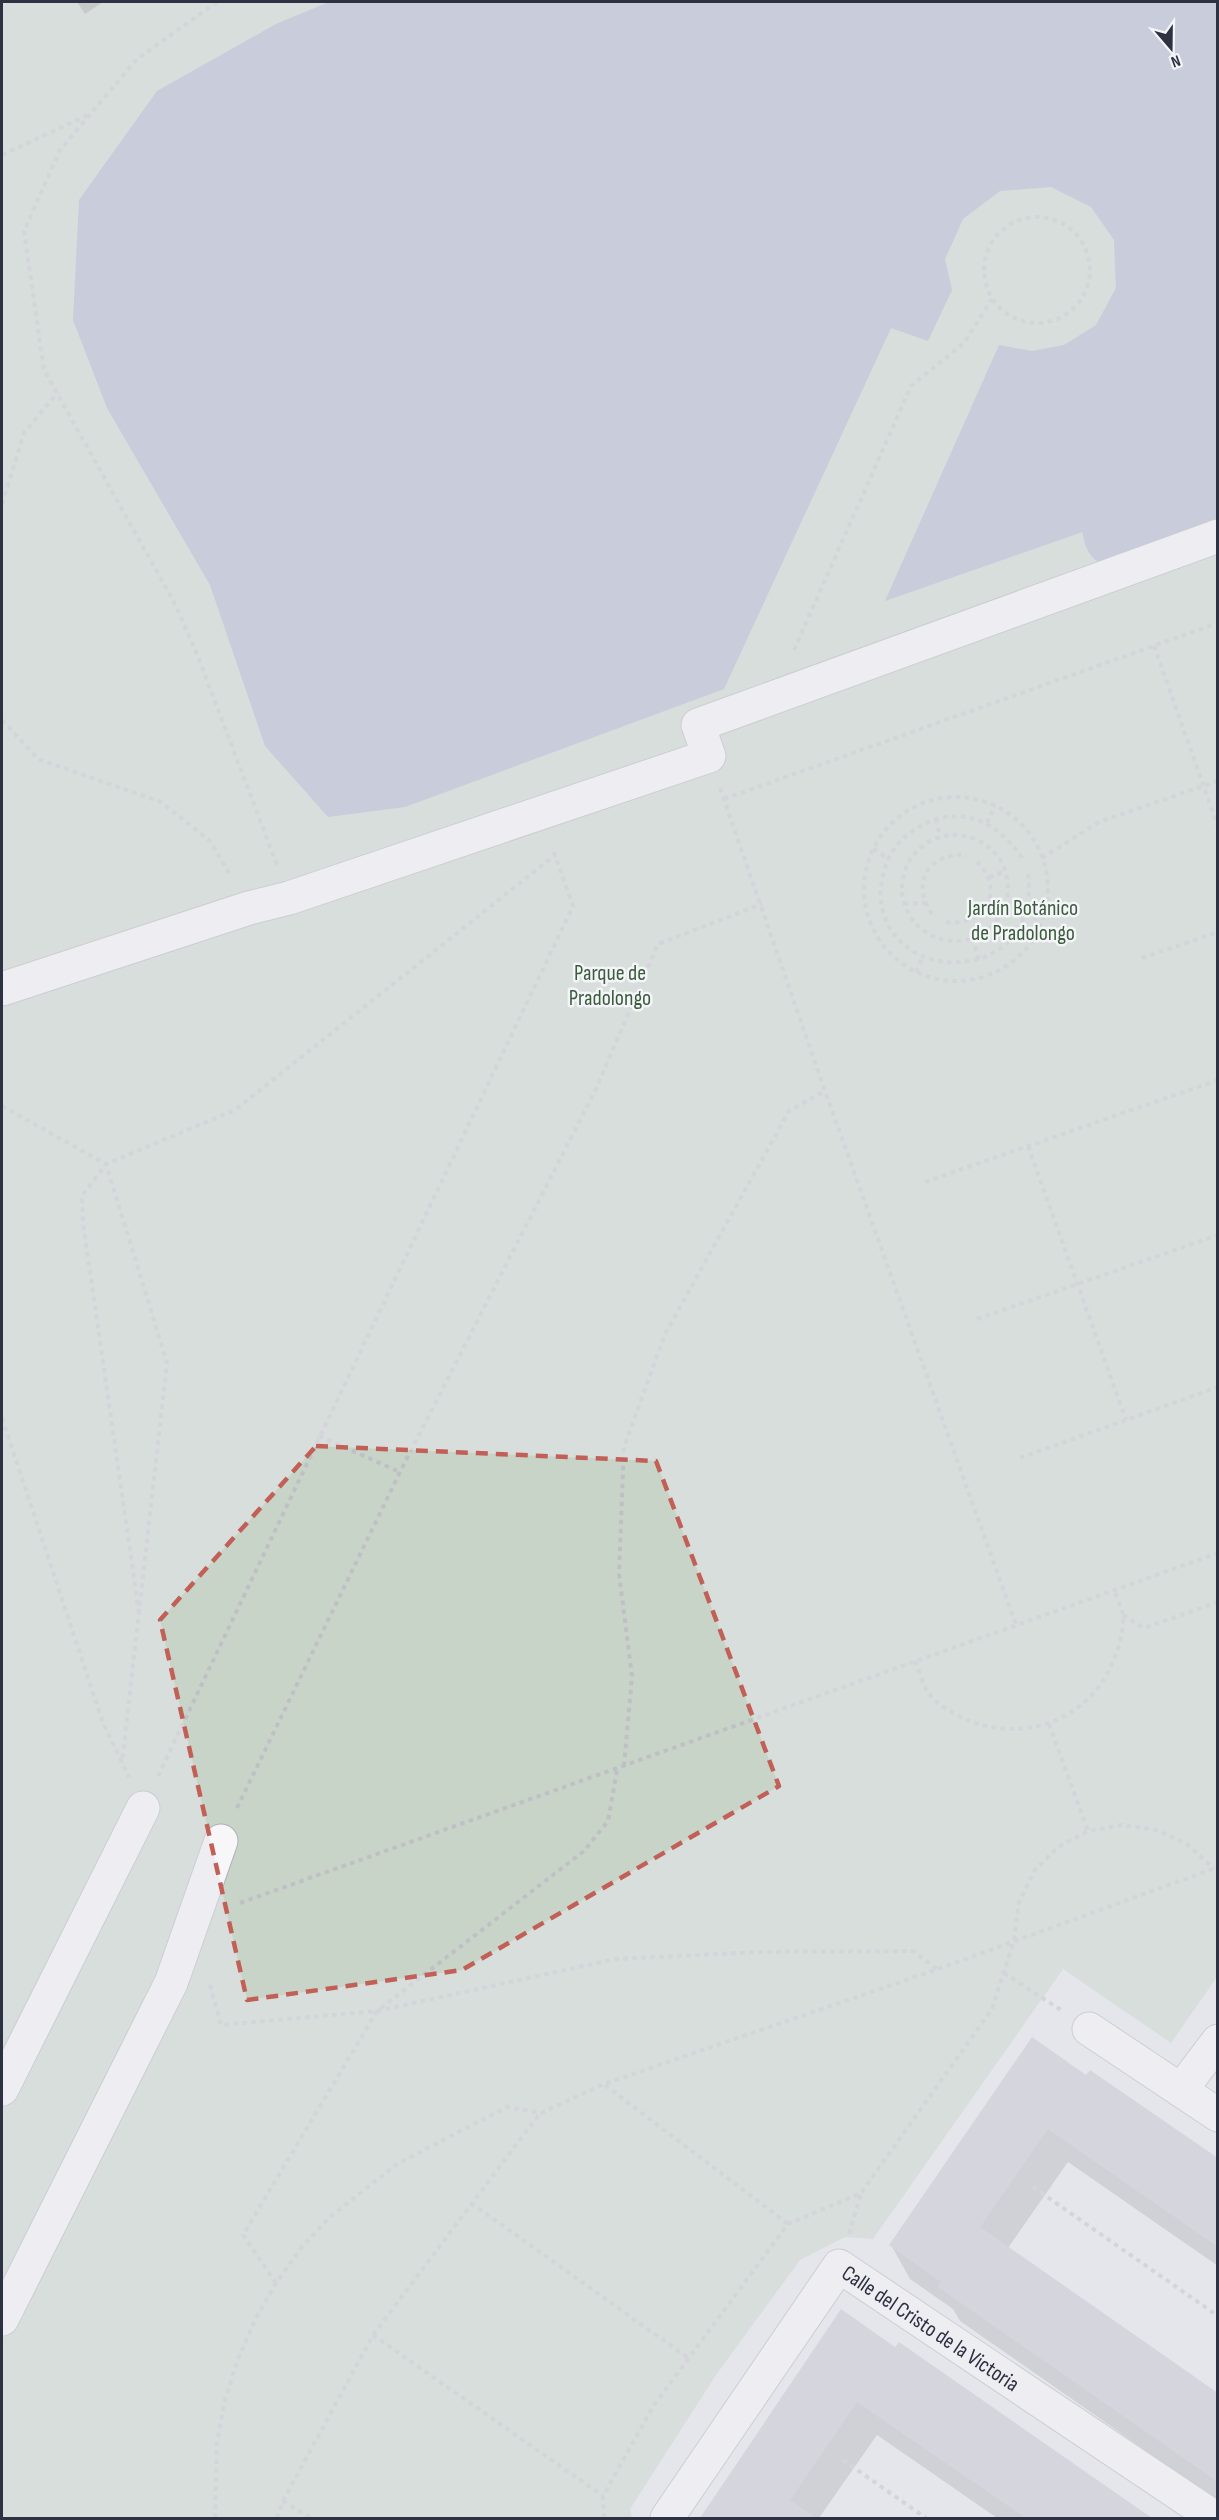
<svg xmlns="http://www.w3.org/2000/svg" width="1219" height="2520" font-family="'Sofia Sans Condensed',sans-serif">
<rect width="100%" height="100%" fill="#e5e6eb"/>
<path fill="#c7d4c7" d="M2 2H1217V1977L1171 2043 1063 1969 873 2239 845 2237 800 2260 716 2375 630 2509 632 2518H2Z"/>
<path fill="#a4adc7" d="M329 2H1217V485L885 601 999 345 1032 351 1064 345 1096 325 1116 288 1114 240 1091 207 1051 187 1000 191 963 219 945 259 952 290 928 341 891 328 724 689 405 807 328 817 265 746 210 585 107 408 73 320 79 200 157 91 276 24Z"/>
<path fill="#0003" d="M77 2H103L85 14Z
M1086 2077 1218 2161V2266L1068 2162 1008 2248 1218 2395V2501L960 2321 953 2309 910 2279 891 2245Z
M842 2311 895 2349 899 2344 1150 2518H997L877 2435 819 2518H701Z"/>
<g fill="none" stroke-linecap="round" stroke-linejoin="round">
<path stroke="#a4adc7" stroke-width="69" d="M1115 521 1118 534 1218 499"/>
</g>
<path fill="#c2c4cd" d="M1032 2037 1086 2075 1090 2070 1218 2158V2247L1048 2129 980 2227 1218 2393V2482L938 2287 941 2282 889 2245Z
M841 2309 895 2347 899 2342 1152 2518H1026L857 2402 790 2500 816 2518H700Z"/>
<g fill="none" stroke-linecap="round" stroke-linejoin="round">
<g stroke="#aeb0b8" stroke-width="35">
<g id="minor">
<path d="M2 989 249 908 289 898 709 756 698 725 1218 536"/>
<path d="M1089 2029 1218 2115"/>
<path d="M2 2089 143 1808"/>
<path d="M1181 2090 1218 2041"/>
<path d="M2 2319 171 1983 221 1841"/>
<path id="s1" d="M667 2518 839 2266 1215 2518"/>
</g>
</g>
<path stroke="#bfc0c6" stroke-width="4" stroke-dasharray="4.5 4.5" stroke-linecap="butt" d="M217 2 137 59 60 150 24 231 44 370 174 602 197 654 277 865
M2 155 88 115
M984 270a53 53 0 1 1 106 0a53 53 0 1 1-106 0Z
M2 504 24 433 58 392
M1154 646 1218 827
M794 650 911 386 964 343 992 299
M2 720 38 759 161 802 210 841 231 876
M720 788 825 1091 1016 1625
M864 889a92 92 0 1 1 184 0a92 92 0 1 1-184 0Z
M724 799 1218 623
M936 819 940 837
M987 823 995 806
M902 888a53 53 0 1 1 106 0a53 53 0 1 1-106 0Z
M873 849 888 858
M1022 858C994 815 948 801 906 836 890 849 883 868 881 888 875 988 1043 991 1028 873
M1042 858 1099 822 1218 781
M989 877 1006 871
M904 904 925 903
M1026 912 1041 922
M932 914C910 882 929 852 967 855
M946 922C986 927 1006 889 976 861
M972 938 979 960
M1142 958 1218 932
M916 972 923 956
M2 1106 106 1164 167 1363 122 1763
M1028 1146 1126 1420
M925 1182 1218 1080
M977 1319 1218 1235
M2 1418 103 1723 129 1777
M319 1436 400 1472
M1020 1458 1218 1387
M139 1613 83 1223 82 1196 106 1164 235 1110 555 855
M1123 1615 1144 1628 1218 1602
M915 1661C919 1670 922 1682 927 1691 934 1703 954 1714 967 1720 1023 1743 1087 1721 1112 1664 1118 1650 1124 1632 1123 1616 1122 1607 1117 1598 1114 1590
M1049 1724 1088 1831
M624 1766 632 1676 619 1574 624 1447 665 1334 789 1111 825 1091
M158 1776 573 906 552 847
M237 1808 400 1472 596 1089 658 944 762 904
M240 1903 1218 1553
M1004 1973 1061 2010
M210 1985 221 2025 377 2011 616 1959 759 1952 913 1951 937 1969
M605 2085 788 2224
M1033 2187 1218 2316
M471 2203 687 2357
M849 2234 861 2193
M276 2283 243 2235 377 2011 584 1851 608 1821 617 1770
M373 2335 603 2496
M843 2460 926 2518
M283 2501 311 2518
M215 2518 217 2441 225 2400 238 2359 255 2320 276 2283 301 2248 330 2217 397 2164 507 2107 541 2113 604 2084 938 1969 1218 1867
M277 2518 283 2501 373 2335 540 2113
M604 2518 603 2496 654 2405 788 2224 861 2193 992 2009 1014 1940 1019 1902 1034 1871 1058 1847 1088 1831 1122 1825 1156 1830 1187 1844 1214 1869"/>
<use href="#minor" stroke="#f7f7fa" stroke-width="33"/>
</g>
<path d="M0 0H1219V2520H0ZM316 1446 656 1461 779 1786 462 1970 247 2000 160 1620Z" fill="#e5e6eb" fill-opacity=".55" fill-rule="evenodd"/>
<path fill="none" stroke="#c25f57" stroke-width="4.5" stroke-dasharray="12 8" stroke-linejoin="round" d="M316 1446 656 1461 779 1786 462 1970 247 2000 160 1620Z"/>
<g text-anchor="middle" stroke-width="5" stroke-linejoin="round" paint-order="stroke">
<g font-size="22" fill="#3c5c3d" stroke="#f4f5f8">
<text x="1023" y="915">Jardín Botánico<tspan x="1023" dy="25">de Pradolongo</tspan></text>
<text x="610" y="980">Parque de<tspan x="610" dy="25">Pradolongo</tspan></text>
</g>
<g font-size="22" fill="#2e3142" stroke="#f4f5f8">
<text dy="8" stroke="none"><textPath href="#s1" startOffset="416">Calle del Cristo de la Victoria</textPath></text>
</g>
</g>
<rect width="1219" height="2520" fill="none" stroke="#2e3142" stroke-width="6"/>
<g transform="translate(1171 48) rotate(160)" stroke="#f4f5f8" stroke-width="4.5" paint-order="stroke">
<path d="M0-4.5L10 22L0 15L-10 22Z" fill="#2e3142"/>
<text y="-9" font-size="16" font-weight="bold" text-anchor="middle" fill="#2e3142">N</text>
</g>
</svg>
